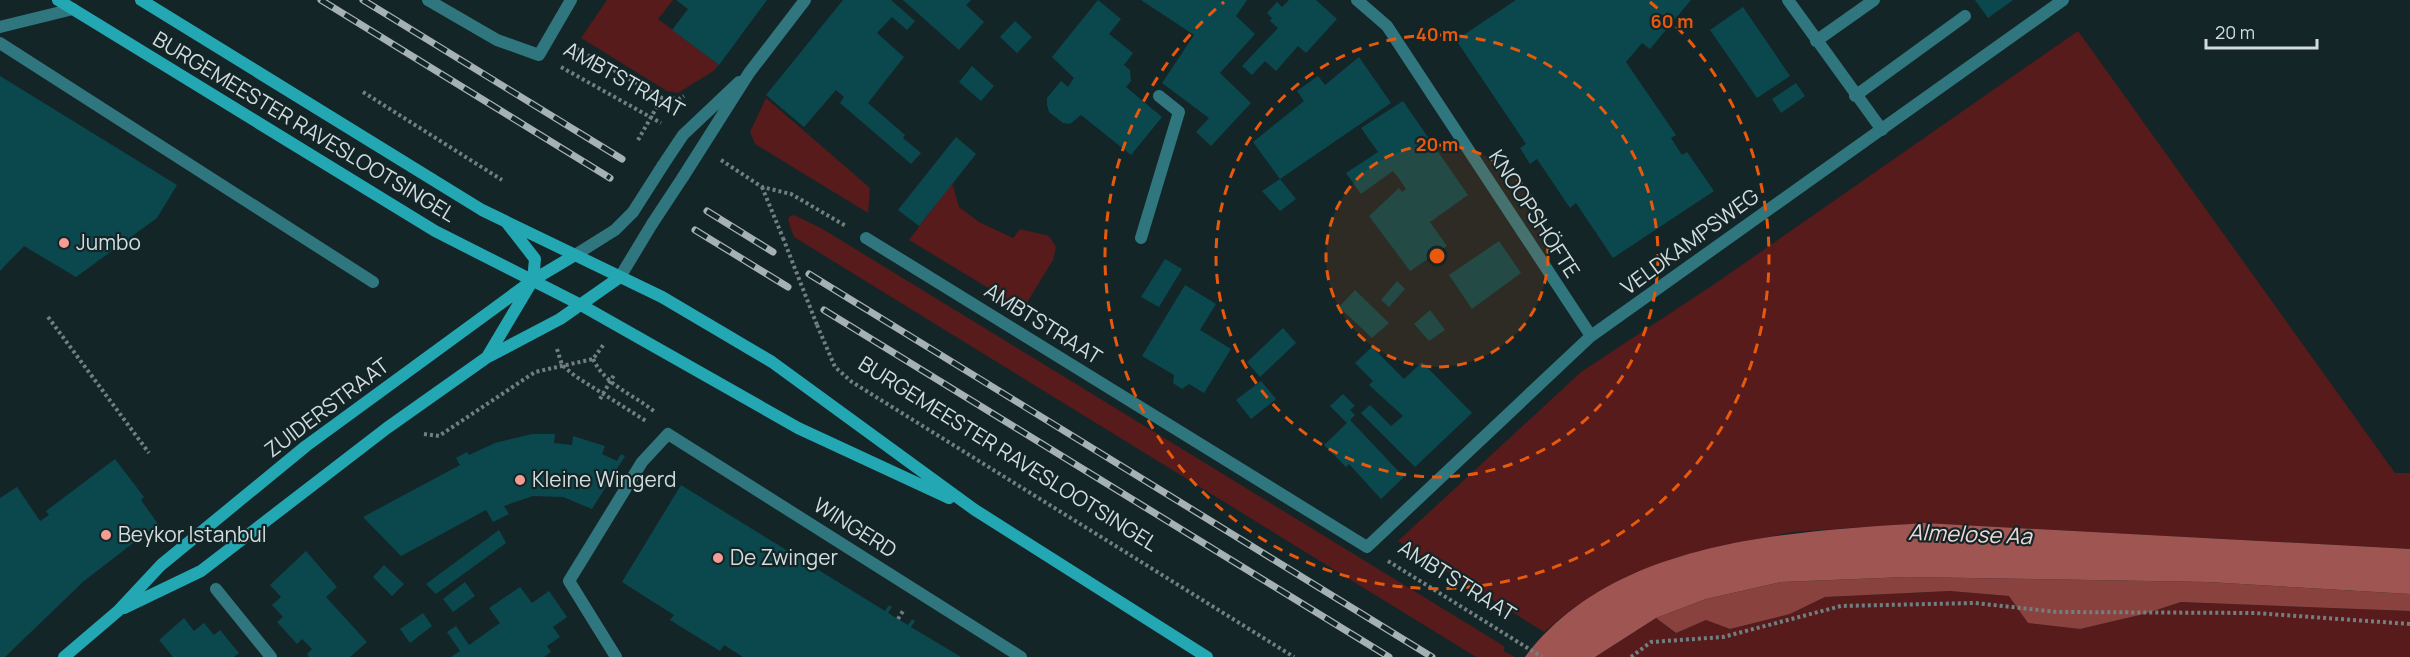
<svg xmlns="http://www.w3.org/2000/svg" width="2410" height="657" font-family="Manrope,sans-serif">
<rect width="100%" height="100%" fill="#142527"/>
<path fill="#561b1a" d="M607 0H673L658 19 719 65 712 72 678 93 667 91 581 38Z
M2078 31 2395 473H2410V549L1924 523 1792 532 1682 556 1624 578 1572 609 1544 632 1398 541 1581 372 1713 285Z
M766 98 870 188 868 213 755 144 750 132Z
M952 183 959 207 979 222 1013 238 1020 229 1049 236 1056 247 1053 260 1023 309 909 240Z
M794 215 821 228 1504 646V651L1515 657H1476L794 237 788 220 790 216Z
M1950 591 2010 596 2028 623 2080 629 2144 614 2181 602 2410 611V657H1595L1656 618 1675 633 1706 620 1730 629 1790 614 1825 597Z"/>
<path fill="#89423e" d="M1907 577 2208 582 2410 594V611L2181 602 2144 614 2080 629 2028 623 2009 596 1950 591 1825 597 1790 614 1730 629 1706 620 1676 633 1656 618 1706 599 1781 582Z"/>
<path fill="#9f5551" d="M1924 523 2410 549V594L2208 582 1907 577 1781 582 1706 599 1656 618 1595 657H1525C1614 539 1789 532 1924 523Z"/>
<path fill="#0a484e" d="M676 0H767L719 65 672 30 688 9Z
M843 0H891L915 21 907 30 892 17 877 33 904 57 868 103 905 135 903 138 921 153 911 164 840 103 844 97 836 90 804 127 766 95Z
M903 0H971L966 5 984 22 959 50Z
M1098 0 1121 19 1109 34 1133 53 1124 65 1130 70 1131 81 1126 87 1162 117 1131 155 1081 115 1070 124 1063 123 1049 112 1047 105V98L1061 81 1068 87 1074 78 1052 57Z
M1141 0H1247L1236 16 1255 34 1220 73 1251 103 1211 146 1196 132 1209 118 1162 83 1194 35Z
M1289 0H1316L1337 19 1306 53 1298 46 1276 71 1265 61 1252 75 1242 66 1278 28 1270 21 1272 18 1267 13 1277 2 1282 7Z
M1516 0H1691L1650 49 1642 43 1626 62 1676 135 1671 138 1682 155 1687 152 1714 191 1613 258 1576 203 1570 208 1537 159 1530 164 1520 148 1526 144 1456 40Z
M1975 0H2013L1988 18Z
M1743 7 1790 76 1757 98 1710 30Z
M1015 21 1032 37 1017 53 1000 37Z
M1359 57 1391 103 1280 179 1253 142 1304 101 1297 91 1318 76 1325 85Z
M972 66 994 86 981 101 959 82Z
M0 76 177 185 157 218 76 277 24 246 0 271Z
M1796 83 1805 96 1781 113 1772 99Z
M1403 101 1468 195 1430 222 1447 246 1410 271 1369 216 1399 188 1402 192 1406 189 1400 180 1393 171 1361 194 1346 173 1378 152 1361 128Z
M956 137 976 154 919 226 898 210Z
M1280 179 1296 199 1280 211 1262 191Z
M1499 241 1521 273 1472 309 1449 275Z
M1165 259 1182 269 1159 307 1141 297Z
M1397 281 1405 289 1389 307 1381 300Z
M1185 285 1216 304 1200 330 1231 349 1204 393 1189 384 1182 389 1173 383 1174 375 1142 356Z
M1355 290 1389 323 1372 338 1339 307Z
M1430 310 1445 330 1429 341 1414 324Z
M1283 328 1296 343 1260 377 1247 362Z
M1372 347 1404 379 1422 362 1472 413 1415 467 1361 413 1370 405 1391 426 1403 416 1369 385 1373 381 1355 363Z
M1261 381 1276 399 1251 419 1236 400Z
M1343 394 1355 406 1350 410 1355 415 1350 420 1404 477 1381 499 1349 464 1346 467 1324 445 1347 423 1330 406Z
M532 434H555L554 443 572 445 573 436 605 446 602 454 617 461 621 454 625 456 592 509 563 497 533 496 504 506 509 514 493 522 486 510 401 556 363 517 460 465 456 458 467 452 469 455 495 443Z
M115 459 144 497 141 500 158 524 84 581 5 657H0V498L17 487 40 521 49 515 46 511Z
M681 485 885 611 889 605 892 607 888 613 908 625 912 619 915 621 911 627 961 657H743L724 645 720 651 670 620 674 615 622 582Z
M499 530 506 543 436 594 426 584Z
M306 551 337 587 326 597 367 642 350 657H309L307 654 312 649 302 639 297 644 277 622 283 617 272 605 281 597 270 585Z
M384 565 404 584 392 596 373 577Z
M465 582 475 596 453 612 443 599Z
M520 587 532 603 549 591 567 617 553 627 560 637 547 646 551 652 544 657H451L460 651 447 632 456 626 469 645 500 623 489 608Z
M423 613 432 626 410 643 400 629Z
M184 618 194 631 204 623 214 635 220 630 239 653 234 657H173L159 640Z"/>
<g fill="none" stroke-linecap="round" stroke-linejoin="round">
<path stroke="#727f81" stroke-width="4" stroke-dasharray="3 3" stroke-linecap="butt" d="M572 46 662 98 679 99 684 96
M561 67 661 123
M363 92 502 180
M638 140 662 98
M721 160 762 187 791 194 846 226
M762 187 783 238
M48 317 149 453
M817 325 835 367 852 382 1294 657
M557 349 562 365 575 376 646 421
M593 359C606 386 633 394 655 412
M600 399 614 375
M424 434 439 436 535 372 593 359 604 344
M1388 561 1542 657
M898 619 903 611
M1631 657 1651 642 1723 637 1841 606 1975 603 2057 612 2255 613 2410 624"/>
<path stroke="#2f767e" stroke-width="12" d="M1788 0 1882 130
M0 27 73 9
M1816 41 1874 0
M0 43 373 282
M1855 96 1965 16
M1141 238 1179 112 1159 96"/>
<path stroke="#2f767e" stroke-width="12" d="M428 0 497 40 539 55 571 0
M1357 0 1387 26 1591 336
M663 165 683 135 739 82
M683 177 749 73 805 0
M866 238 1367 547 1591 336 2063 0
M575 255 615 230 633 212
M620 277 652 224
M216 589 271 657
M616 657 569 581 642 462 668 434 1021 657"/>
<path stroke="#22a7b3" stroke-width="12" d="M58 0 435 231 581 305 798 428 949 498
M141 0 482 210 662 297 772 362 975 510 1207 657
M487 357 533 280 535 259 507 223
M124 608 201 571 387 428 486 358 560 319 620 277
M64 657 118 611 161 565 306 446 533 280 575 255"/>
<g stroke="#a5b1b2" stroke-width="7">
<path id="rail" d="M321 0 610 178
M363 0 622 159
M707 211 773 252
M695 230 788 287
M809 274 1432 657
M824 310 1389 657"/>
</g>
<use href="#rail" stroke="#142527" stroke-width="4.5" stroke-dasharray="14" stroke-linecap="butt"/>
<path stroke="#727f81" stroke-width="4" stroke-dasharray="3 3" stroke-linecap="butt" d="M783 238 817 325"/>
<path stroke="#2f767e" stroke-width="12" d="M633 212 663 165
M652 224 683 177"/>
</g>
<circle cx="1437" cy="256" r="111" fill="#e8590c" fill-opacity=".12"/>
<g fill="none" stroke="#e8590c" stroke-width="3" stroke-dasharray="10 8">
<circle cx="1437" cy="256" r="111"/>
<circle cx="1437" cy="256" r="221"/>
<path d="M1650 2A332 332 0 1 1 1224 2"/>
</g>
<g fill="#f59c95" stroke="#142527" stroke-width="2">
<circle cx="64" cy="243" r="6"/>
<circle cx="520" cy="480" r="6"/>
<circle cx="106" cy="535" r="6"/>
<circle cx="718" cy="558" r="6"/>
</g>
<g text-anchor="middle" stroke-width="4.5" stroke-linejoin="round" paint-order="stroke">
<g font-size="21" fill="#d2dcdd" stroke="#142527">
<text transform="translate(624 80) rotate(29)" y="7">AMBTSTRAAT</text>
<text transform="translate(304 127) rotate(31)" y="7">BURGEMEESTER RAVESLOOTSINGEL</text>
<text transform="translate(1534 214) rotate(57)" y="7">KNOOPSHÖFTE</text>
<text transform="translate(1690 242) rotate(-36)" y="7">VELDKAMPSWEG</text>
<text transform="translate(1043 324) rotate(32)" y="7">AMBTSTRAAT</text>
<text transform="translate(327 408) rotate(-37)" y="7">ZUIDERSTRAAT</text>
<text transform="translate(1008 454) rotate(32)" y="7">BURGEMEESTER RAVESLOOTSINGEL</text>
<text transform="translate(855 528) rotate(32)" y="7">WINGERD</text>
<text transform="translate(1457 581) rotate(32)" y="7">AMBTSTRAAT</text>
</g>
<g font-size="21" fill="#d2dcdd" stroke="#142527" text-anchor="start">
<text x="76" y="250">Jumbo</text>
<text x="532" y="487">Kleine Wingerd</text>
<text x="118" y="542">Beykor Istanbul</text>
<text x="730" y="565">De Zwinger</text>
</g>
<g font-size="22" font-style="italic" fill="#f0d9d7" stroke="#142527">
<text transform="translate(1970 534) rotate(2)" y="8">Almelose Aa</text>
</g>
</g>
<circle cx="1437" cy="256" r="9" fill="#e8590c" stroke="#142527" stroke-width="3"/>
<g font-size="18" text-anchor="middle" font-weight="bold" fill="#e8590c" stroke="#142527" stroke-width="4.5" stroke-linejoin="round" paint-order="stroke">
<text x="1672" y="28">60 m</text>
<text x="1437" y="41">40 m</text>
<text x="1437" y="151">20 m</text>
</g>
<path d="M2206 39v9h111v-9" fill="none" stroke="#d2dcdd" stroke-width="3"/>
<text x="2215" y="39" font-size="18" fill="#d2dcdd" stroke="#142527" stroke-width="4.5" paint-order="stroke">20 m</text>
</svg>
